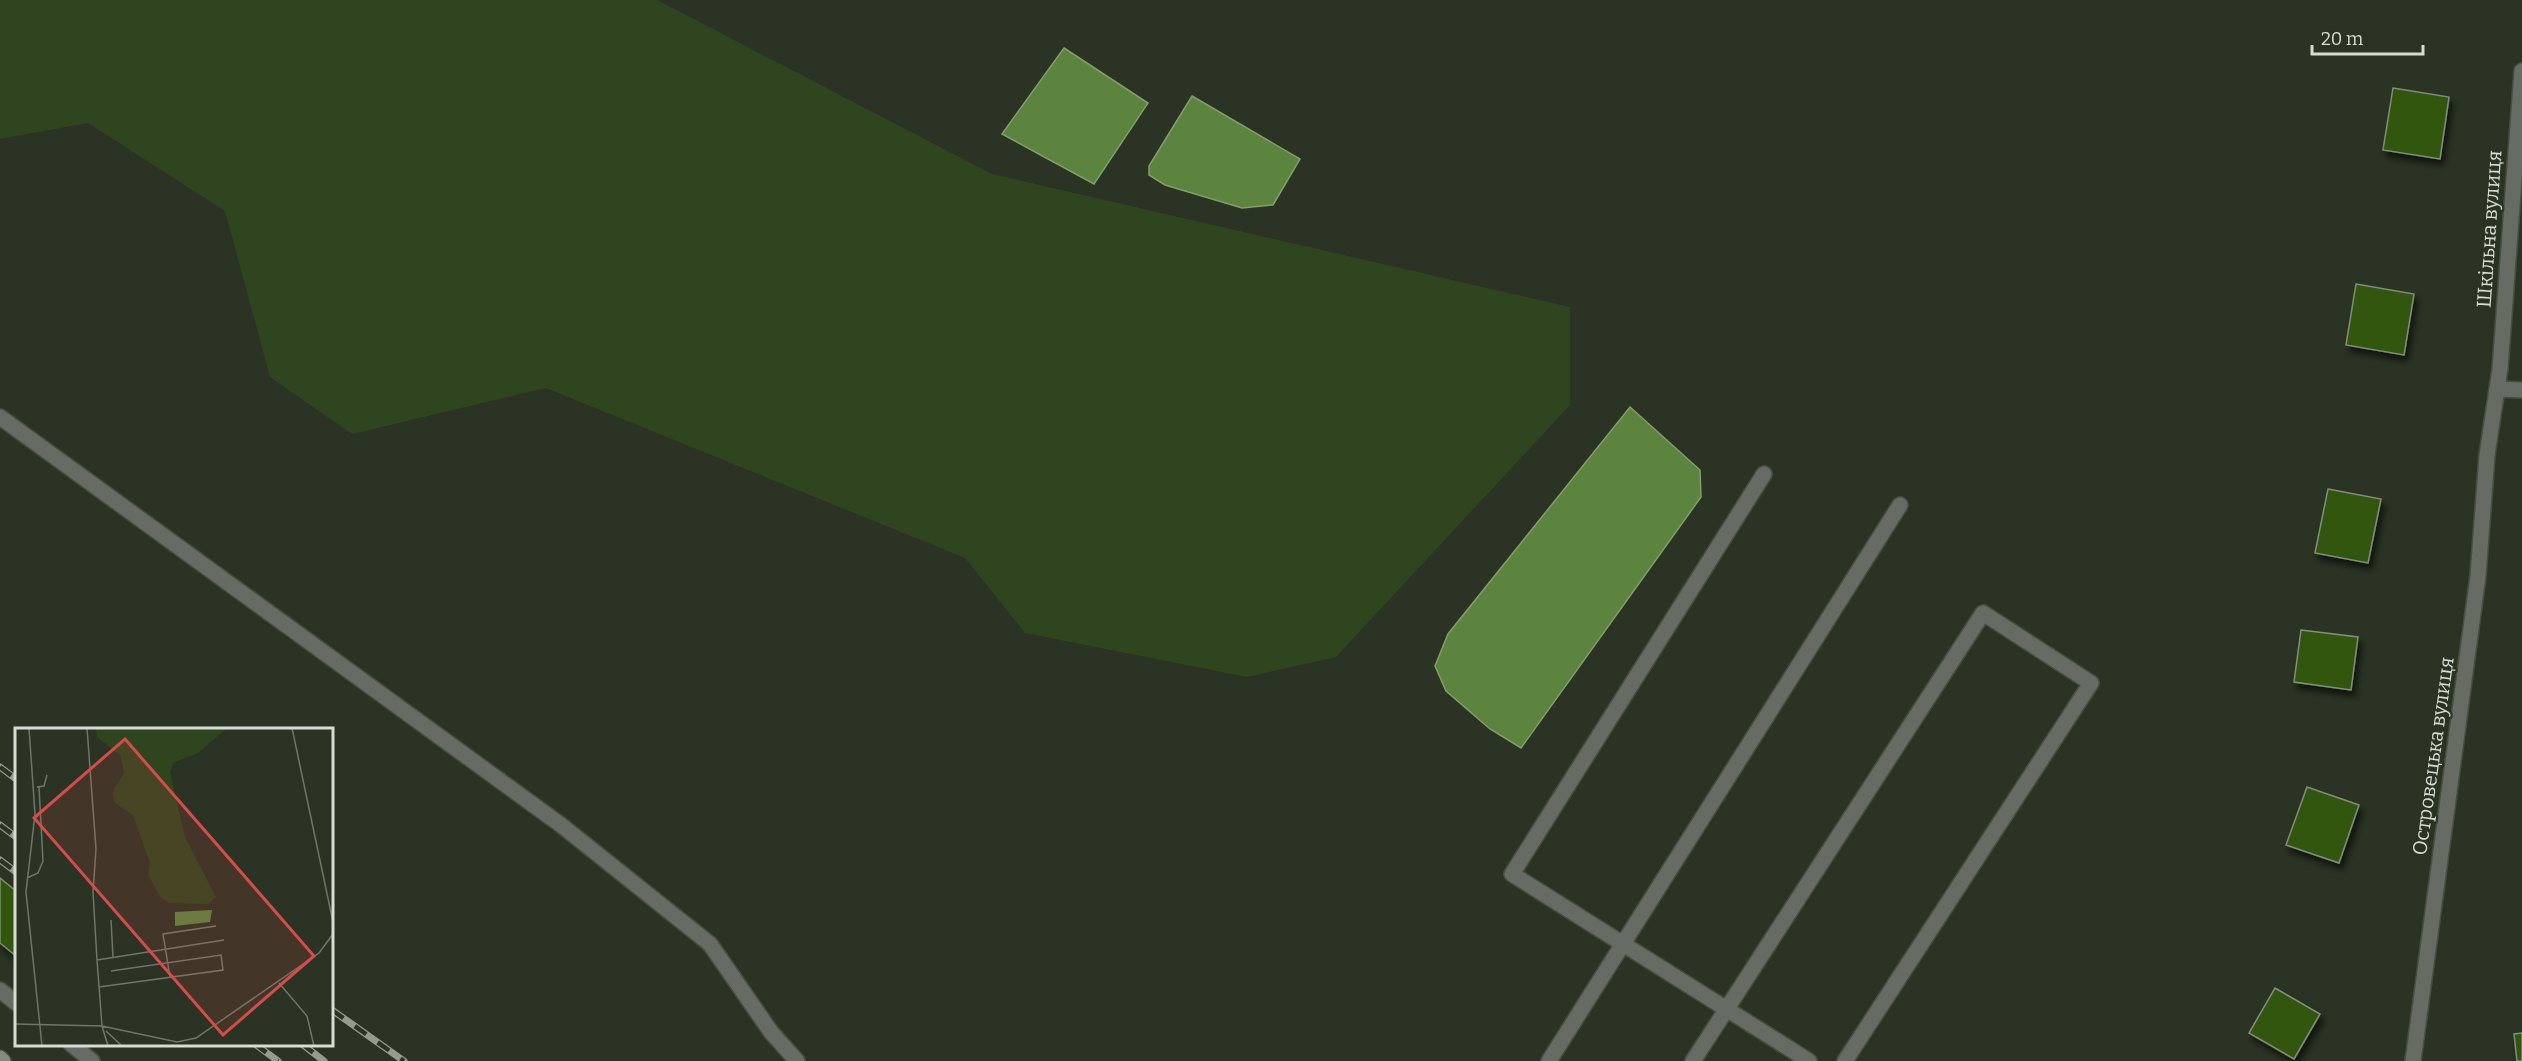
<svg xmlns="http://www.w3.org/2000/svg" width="2522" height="1061" font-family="Bitter,serif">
<defs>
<filter id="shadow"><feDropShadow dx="3.5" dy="6" stdDeviation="3" flood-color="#0009"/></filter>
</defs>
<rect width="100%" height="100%" fill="#2a3324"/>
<path fill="#2f451f" d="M0 0H657L992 174 1570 307V405L1336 657 1247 677 1025 633 965 558 546 388 352 434 270 377 225 211 88 123 0 139Z"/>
<path fill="#5c843f" stroke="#819f6b" stroke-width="1.5" d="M1064 48 1148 103 1094 184 1002 134Z
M1192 96 1300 159 1273 205 1242 208 1165 185 1149 175V166Z
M1630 407 1700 470 1701 497 1521 748 1490 729 1446 691 1435 666 1448 634Z"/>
<path fill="#30560d" stroke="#828e7c" stroke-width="1.5" filter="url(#shadow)" d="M2393 88 2449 97 2440 159 2383 150Z
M2356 284 2414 294 2404 355 2346 345Z
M2328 489 2381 499 2368 563 2315 553Z
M2301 630 2358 637 2351 690 2294 682Z
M2307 787 2359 805 2339 863 2286 845Z
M0 878 16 891V956L0 943Z
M2275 988 2320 1014 2294 1059 2249 1033Z
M2522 1033V1061H2517L2514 1034Z"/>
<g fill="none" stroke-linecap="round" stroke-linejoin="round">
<g stroke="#464e40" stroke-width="18">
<path id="lane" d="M2497 389 2522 390
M1764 474 1512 874 1809 1061
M0 990 16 1003
M71 1044 92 1061
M1549 1061 1900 505
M1693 1061 1983 613 2091 683 1845 1061"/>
</g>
<g stroke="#464e40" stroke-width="18">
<path id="street" d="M0 417 561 825 710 944 771 1032 797 1061
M2413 1061 2478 576 2487 455 2500 369 2522 71"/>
</g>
<g stroke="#464e40" stroke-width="18">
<path id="secondary" d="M0 1058 3 1061"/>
</g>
<use href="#lane" stroke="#666b63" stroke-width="15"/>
<use href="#street" stroke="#666b63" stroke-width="15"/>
<use href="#secondary" stroke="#848c80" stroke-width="15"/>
<g stroke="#949c90" stroke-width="7">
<path id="rail" d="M0 767 16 779
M0 825 16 837
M0 860 16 872
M332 1010 404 1061
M255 1044 278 1061
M302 1044 324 1061"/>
</g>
<use href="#rail" stroke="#2a3324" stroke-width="4.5" stroke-dasharray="14" stroke-linecap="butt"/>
</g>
<g text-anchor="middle" stroke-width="4.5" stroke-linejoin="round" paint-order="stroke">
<g font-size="20" fill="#d6ddd3" stroke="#2a3324">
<text transform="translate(2489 229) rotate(-86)" y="7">Шкільна вулиця</text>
<text transform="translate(2433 756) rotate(-82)" y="7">Островецька вулиця</text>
</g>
</g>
<g transform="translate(15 728)">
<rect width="318" height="318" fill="#2a3324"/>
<path d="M81 0H212L183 25 158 35 155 44 170 109 201 169 193 176 154 175 145 169 133 146 135 135 118 87 99 74 98 62 109 46 106 28 82 9Z" fill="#2f451f"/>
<path d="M197 182 195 194 160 198V184Z" fill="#5c843f"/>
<path fill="none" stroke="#6f776a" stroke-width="1.5" d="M14 0 20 86 11 164 27 318M72 0 81 121 78 164 82 232 87 298 93 318M277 0 318 194M22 59 29 58 32 47M12 150 23 145 28 133 24 59M96 192 98 229M82 232 209 212M155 249 148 206 201 198M264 255 292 288 299 318M84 259 208 242 206 227 96 243M0 296 87 298 162 314 181 310 304 225 318 206M91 303 107 318"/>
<path fill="#d64c4a" fill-opacity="0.15" stroke="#d64c4a" stroke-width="3" d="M110 11 299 228 208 307 19 90Z"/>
<rect width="318" height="318" fill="none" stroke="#d6ddd3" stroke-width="3"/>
</g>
<path d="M2312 45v9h111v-9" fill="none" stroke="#d6ddd3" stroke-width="3"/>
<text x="2321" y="45" font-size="18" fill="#d6ddd3" stroke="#2a3324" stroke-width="4.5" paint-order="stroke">20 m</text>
</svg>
